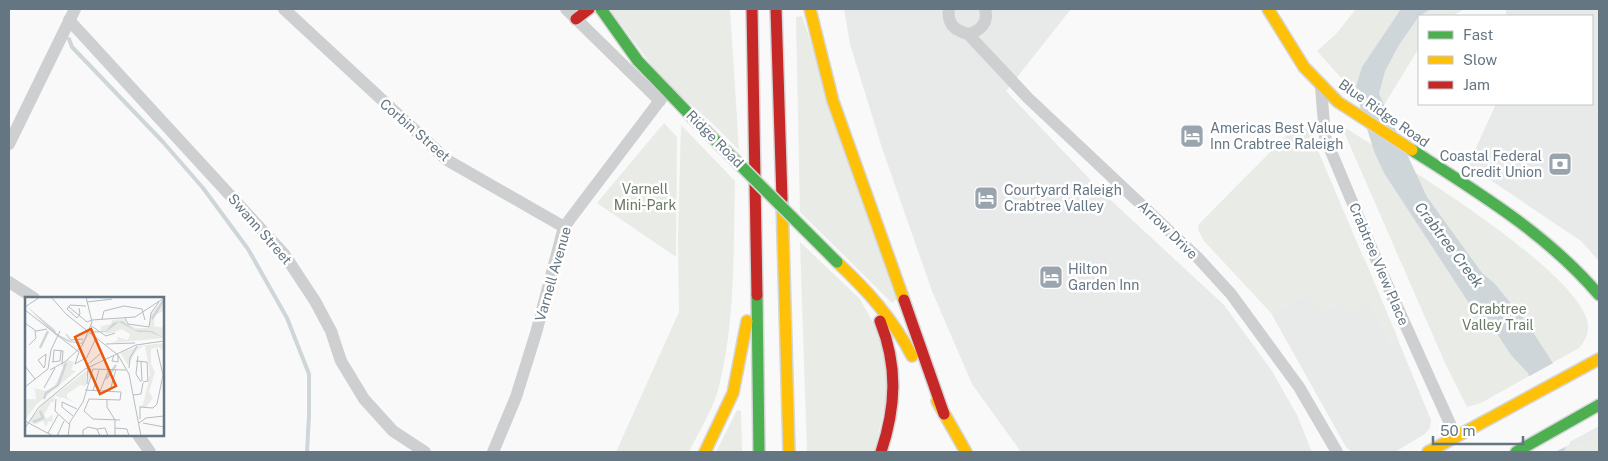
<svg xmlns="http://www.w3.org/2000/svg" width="1608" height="461" font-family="'Public Sans',sans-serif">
<rect width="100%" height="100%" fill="#f9f9f9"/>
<path fill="#e8e9e9" d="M844 9H1071L1006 91 1102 192 1224 305 1272 371 1297 415 1312 452H1021L972 384 932 291 882 148 850 44Z
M1506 9H1599V261L1581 241 1468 165 1496 104H1592V16H1506Z
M1365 260 1431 420 1430 428 1425 434 1395 452H1352L1346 447 1271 313Z
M1599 426V452H1551Z"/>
<path fill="#e8ebe6" d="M609 9H730L739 150 713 124 664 81Z
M1356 9H1465L1452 16H1419V48L1381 110 1344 81 1317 51 1336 34Z
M802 16 897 299 892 303 800 212 796 17Z
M664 123 677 137 676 257 597 203Z
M681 125 735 181C733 250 736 322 718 390 712 411 698 433 689 452H616L679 312 678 236Z
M1341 125C1390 157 1580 270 1588 324 1589 334 1585 341 1579 348L1481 403 1467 407 1445 363Z
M1296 126H1303L1310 132 1399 341 1390 346 1368 304 1349 315 1342 304 1321 314 1308 292 1271 313 1204 241 1198 230 1199 224Z
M800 242 860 299 881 337 890 385 874 452H807Z
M737 410 741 411 742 452H716Z
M1599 432V452H1558L1576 446Z"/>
<path fill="#ced6d9" d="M1401 9H1431L1419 16 1399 45 1385 71 1379 94 1427 197 1482 273 1495 284 1527 323 1558 371 1570 432 1564 452H1534L1537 406 1528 373 1511 355 1494 329 1477 316 1465 297 1384 173 1374 151 1355 90 1362 67Z"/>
<path fill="#f9f9f9" d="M1555 362 1561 370 1569 395 1573 432 1569 445 1555 452H1531L1534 406 1526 378Z"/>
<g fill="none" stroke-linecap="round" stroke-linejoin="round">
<path stroke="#ced6d9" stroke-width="4" d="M69 39 72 47 163 142 203 188 248 249 287 318 309 374V415L307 452"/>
<g stroke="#d5d6d7" stroke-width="14">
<path id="fast" d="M601 9 638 61 690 115
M1412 150C1479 193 1547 234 1599 295
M757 295 759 452
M1516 452 1599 405"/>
</g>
<g stroke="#d5d6d7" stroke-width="14">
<path id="slow" d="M810 9 833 101 904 300
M1268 9 1304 67 1338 102 1412 150
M782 199 789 452
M837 262C867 290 893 319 912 356
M937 401 966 452
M705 452 733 393 747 321
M1428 452 1599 359"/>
</g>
<g stroke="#d5d6d7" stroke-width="14">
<path id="jam" d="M752 9 757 295
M776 9 782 199
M576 19 589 9
M904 300 944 414
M880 321C898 366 896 407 881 452"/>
</g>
<path stroke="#cecfd0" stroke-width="12" d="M284 9 447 160 564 227
M566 9 660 101
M949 9C947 24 954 30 968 34L1028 98 1198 258 1231 294 1299 387 1337 452
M69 20 284 254 315 301 331 331 341 361 364 399 393 431 425 452
M968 34C980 31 989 23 985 9
M1321 87 1325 137 1381 271 1456 437
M9 144 75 9
M9 282 34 298
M138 435 150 452
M493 452 516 397 536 333 564 227 667 91"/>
<use href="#fast" stroke="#4caf50" stroke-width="11"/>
<use href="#slow" stroke="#ffc107" stroke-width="11"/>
<use href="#jam" stroke="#c62828" stroke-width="11"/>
<g stroke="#d5d6d7" stroke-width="14" stroke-linecap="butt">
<path id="fast-bridge" d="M690 115 837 262"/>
</g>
<use href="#fast-bridge" stroke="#4caf50" stroke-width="11"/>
</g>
<defs>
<g id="hotel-square" transform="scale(1.25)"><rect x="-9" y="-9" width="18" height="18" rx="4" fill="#99a4ac" stroke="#fff"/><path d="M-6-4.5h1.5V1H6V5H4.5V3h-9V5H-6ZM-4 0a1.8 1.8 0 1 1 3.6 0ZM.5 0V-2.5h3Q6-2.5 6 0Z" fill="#fff"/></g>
<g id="bank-square" transform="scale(1.25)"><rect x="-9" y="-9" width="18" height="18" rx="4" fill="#99a4ac" stroke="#fff"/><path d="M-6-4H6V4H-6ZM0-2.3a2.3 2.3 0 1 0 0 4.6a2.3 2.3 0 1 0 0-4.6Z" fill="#fff"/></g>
</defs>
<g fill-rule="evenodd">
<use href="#hotel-square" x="1192" y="136"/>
<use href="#bank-square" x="1560" y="164"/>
<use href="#hotel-square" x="986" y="198"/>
<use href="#hotel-square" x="1051" y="277"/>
</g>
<g text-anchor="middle" stroke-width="5" stroke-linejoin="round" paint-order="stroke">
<g font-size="14" fill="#657683" stroke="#fff">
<text transform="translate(1384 113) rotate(35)" y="5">Blue Ridge Road</text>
<text transform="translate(415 130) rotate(41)" y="5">Corbin Street</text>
<text transform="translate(715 139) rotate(45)" y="5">Ridge Road</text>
<text transform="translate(260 229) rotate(49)" y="5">Swann Street</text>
<text transform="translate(1168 230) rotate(44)" y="5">Arrow Drive</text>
<text transform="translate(1379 264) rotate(67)" y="5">Crabtree View Place</text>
<text transform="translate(553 274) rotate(-74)" y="5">Varnell Avenue</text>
</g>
<g font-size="14" fill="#657683" stroke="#fff" text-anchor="start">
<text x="1210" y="133">Americas Best Value<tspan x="1210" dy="16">Inn Crabtree Raleigh</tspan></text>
<text x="1542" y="161" text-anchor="end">Coastal Federal<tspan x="1542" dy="16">Credit Union</tspan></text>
<text x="1004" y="195">Courtyard Raleigh<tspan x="1004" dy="16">Crabtree Valley</tspan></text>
<text x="1068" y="274">Hilton<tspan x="1068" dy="16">Garden Inn</tspan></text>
</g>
<g font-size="14" fill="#687a64" stroke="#fff">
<text x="645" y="194">Varnell<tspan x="645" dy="16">Mini-Park</tspan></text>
<text x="1498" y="314">Crabtree<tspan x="1498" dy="16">Valley Trail</tspan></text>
</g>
<g font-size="15" font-style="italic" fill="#60757c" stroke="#fff">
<text transform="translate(1449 245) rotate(53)" y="5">Crabtree Creek</text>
</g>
</g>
<g transform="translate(25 297)">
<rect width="139" height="139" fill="#f9f9f9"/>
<path d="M139 2V13L129 19V29L139 31V41L86 46 93 43 92 40 103 43 105 37 97 32 83 37 75 33 76 29 86 27 87 23 99 22 102 27 111 31H124L126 17ZM139 46V54L134 50 126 52V67L130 75 124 95 128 101 121 110H112L118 108 125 77 120 48 111 54 103 68 95 56 114 49ZM43 63 49 65 46 73 51 74 12 107 0 123V102H11L10 92 4 90 21 94 29 90 39 71 36 68ZM69 68 63 84V79H61V89L55 88 42 97V101L51 106 36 100 33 107 35 100 30 99 29 105H26L19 118 22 122 28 117 27 125 24 124 21 130 18 124 11 127 4 125 18 107Z" fill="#e8ebe6"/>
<path d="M0 8 30 33 32 37 46 44 56 46 66 34H81L88 26 97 24 110 33 127 34 139 41 125 35H113L94 25 81 35 65 36 57 47 44 45 31 38Z" fill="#ced6d9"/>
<path fill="none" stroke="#ced6d9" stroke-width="2.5" d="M127 22 138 4M15 51 23 34M81 82 91 68M19 102 21 96 33 88 41 66M8 125 18 121 15 114"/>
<path fill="none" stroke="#b5bdc3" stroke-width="1" d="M26 0 42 18 93 58V65L87 64 89 58M62 5 87 2M45 8 42 12 52 21 55 17 54 11M45 8 61 9M0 10 15 0M44 10 62 25 67 23M0 13 54 55 50 67 59 62M100 21 103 27 124 30 126 16 134 5M77 22 79 14 99 9 117 12 120 23M67 23 110 20 139 1M0 26 11 34 22 32M65 28 81 39 90 36M41 37 46 43 58 42M81 47 110 46M4 48 11 41 10 34M21 57 20 68 19 71 13 63ZM93 58 104 77 116 139M113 59 111 77 116 85M61 62 71 41M111 64 122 65 123 84 118 85M27 65 35 64 36 54M28 65 29 53 38 54 37 67M116 65 117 84M0 69 10 82M61 69 75 57M104 71 105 61 112 49M23 72 26 53 35 34M68 72 101 73M25 73 41 64 57 49 67 25 61 0M62 87 63 70M0 90 23 72M19 91 30 71M60 93 96 95 95 103 64 102 59 114 68 122 95 123M68 94 74 73M75 94 84 72M85 94 91 72M108 98 116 97 118 86M31 102 30 114 44 127M82 102V110L90 123V139M48 119 37 110V105L52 112M115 122V110L128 111 132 107 138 78 132 52M0 124 28 139M114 126 121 121 139 119M118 126 139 130M0 131 14 110 60 72 111 48 139 44M90 131 102 132 104 139M72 132 80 131 83 139M23 136 33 118M32 139 39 124M43 139 45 125 58 105 68 72M58 139V133L63 130 72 132 75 139"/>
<path fill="#e8590c" fill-opacity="0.15" stroke="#e8590c" stroke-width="2.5" d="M66 32 91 89 75 97 50 40Z"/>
<rect width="139" height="139" fill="none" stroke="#657683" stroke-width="2.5"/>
</g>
<rect width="1608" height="461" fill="none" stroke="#657683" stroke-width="20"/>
<rect x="1418" y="15" width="175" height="90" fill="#ffffff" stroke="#c1c8cd"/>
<rect x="1428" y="31" width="25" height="8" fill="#4caf50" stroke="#c1c8cd"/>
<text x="1463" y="40" font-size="15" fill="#657683">Fast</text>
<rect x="1428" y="56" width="25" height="8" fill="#ffc107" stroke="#c1c8cd"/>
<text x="1463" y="65" font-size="15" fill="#657683">Slow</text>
<rect x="1428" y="81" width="25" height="8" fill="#c62828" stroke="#c1c8cd"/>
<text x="1463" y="90" font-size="15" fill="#657683">Jam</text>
<path d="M1433 436v8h90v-8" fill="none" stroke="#657683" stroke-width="2.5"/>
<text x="1440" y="436" font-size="15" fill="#657683" stroke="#ffffff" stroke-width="4" paint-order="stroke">50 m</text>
</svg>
